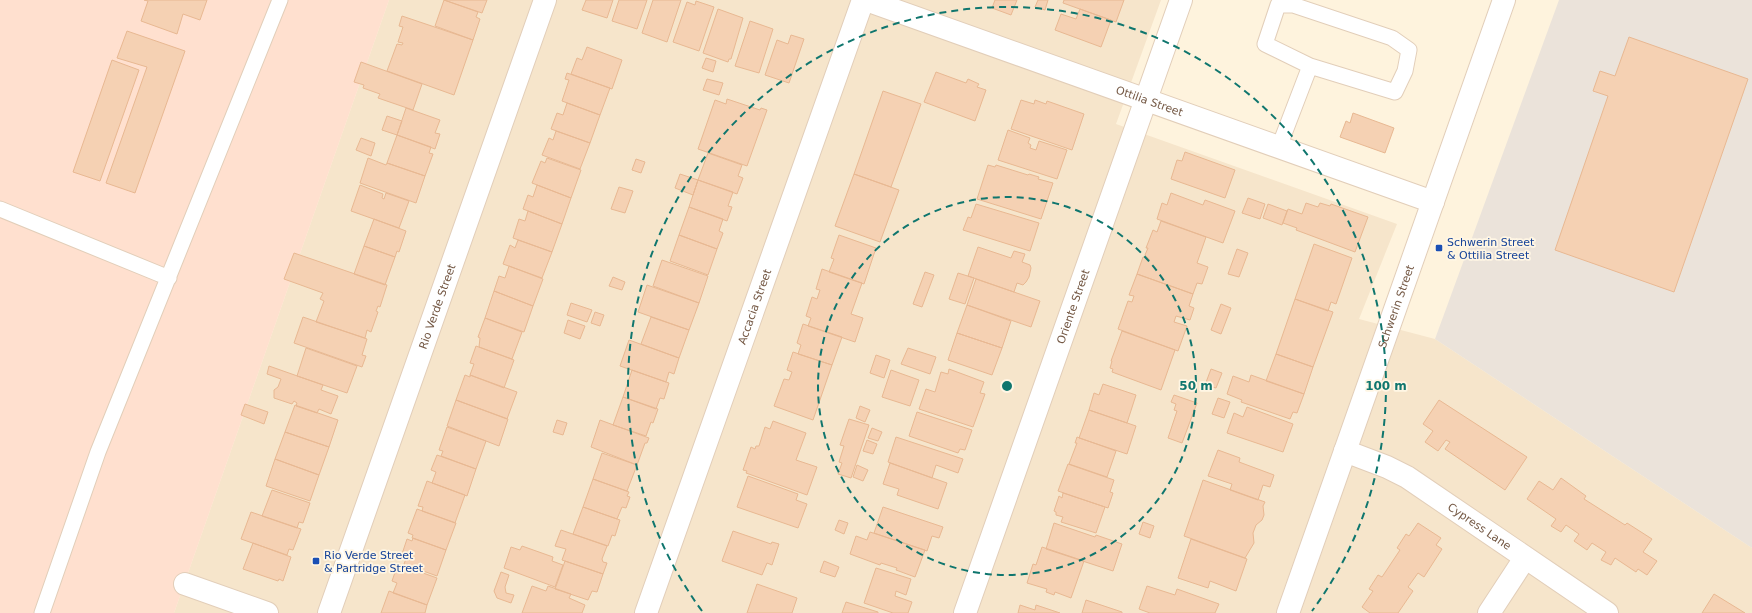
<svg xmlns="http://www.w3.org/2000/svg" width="1752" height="613" font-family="'DejaVu Sans',sans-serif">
<rect width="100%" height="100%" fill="#fef3dd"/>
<path fill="#f6e5cb" d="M389 0H1161L1116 124 1397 224 1359 319 1435 339 1752 548V613H174Z"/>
<path fill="#ffe0cf" d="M0 0H389L174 613H0Z"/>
<path fill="#ebe3da" d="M1559 0H1752V548L1435 339Z"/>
<path fill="#f5d1b3" stroke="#e8b892" d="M144 0H207L200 20 183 14 177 34 141 21 148 1Z
M444 0H487L482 13Z
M444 0 478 12 476 17 480 19 473 40 435 26Z
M586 0H613L607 18 582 10Z
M619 0H647L637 29 612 21Z
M653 0H681L667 42 642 33Z
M995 0H1017L1011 15 992 8Z
M1038 0H1048L1045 10 1035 7Z
M1064 0H1124L1116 22 1063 3Z
M696 1 714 7 699 51 673 42 687 2 695 5Z
M718 9 743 18 731 59H729L728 62 703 53Z
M1080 9 1111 20 1101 47 1055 30 1061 14 1076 19Z
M402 16 473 40 454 95 387 71 397 44 402 45 403 43 398 42 403 27 399 26Z
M750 21 773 29 759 73 735 66Z
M127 31 185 51 135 193 106 183 147 67 117 58Z
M791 35 804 39 789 83 765 75 777 40 788 44Z
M1629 37 1748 79 1674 292 1555 250 1608 96 1593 91 1600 71 1615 76Z
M587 47 622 60 612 89 571 74 577 58 582 60Z
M706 58 716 61 713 72 702 68Z
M112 60 139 70 100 181 73 172Z
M361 62 422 84 413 110 378 98 380 94 363 88 364 85 354 82Z
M936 72 966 83 968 79 979 84 977 87 986 90 975 121 924 102Z
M567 73 610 88 600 115 562 101 569 80 565 79Z
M707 79 723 83 719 95 703 90Z
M883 91 921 104 891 187 854 174Z
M727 99 760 110 761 108 767 110 747 166 698 149 715 100 726 104Z
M1021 100 1034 104 1035 100 1046 104 1047 101 1084 114 1072 150 1011 129Z
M567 103 600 115 590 143 551 129 557 113 563 115Z
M406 108 440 120 435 133 440 134 435 149 397 135Z
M1353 113 1394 128 1385 153 1340 137 1346 121 1350 123Z
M387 116 402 121 397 135 382 130Z
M1008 130 1030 138 1028 143 1031 145 1030 148 1036 150 1039 141 1067 150 1057 179 998 160Z
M556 131 590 143 580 169 542 155 549 138 553 140Z
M397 135 431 147 429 153 433 154 425 176 387 163Z
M361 138 375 143 371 156 356 150Z
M1185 152 1235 170 1225 198 1171 179 1177 160 1182 161Z
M708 153 742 165 738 176 743 178 737 194 698 180Z
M368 158 386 165 387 163 425 176 416 203 360 183Z
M547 158 581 170 571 198 532 183 541 161 545 163Z
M636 159 645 162 641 173 632 170Z
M988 165 995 167 996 165 1028 175 1029 174 1039 177 1038 179 1053 183 1041 219 977 199Z
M680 174 698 180 693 195 675 188Z
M854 174 899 190 880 242 835 226Z
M698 180 733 192 728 206 732 207 727 221 689 207Z
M360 185 383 194 382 198 384 199 386 193 409 201 399 228 351 211Z
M537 185 571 198 562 224 523 209 528 195 533 197Z
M619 187 633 191 625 213 611 209Z
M1171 193 1203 205 1205 200 1235 211 1223 243 1157 219 1162 203 1167 205Z
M1248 198 1265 204 1260 219 1242 213Z
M1306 203 1318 207 1320 203 1330 206 1331 204 1368 217 1355 252 1296 230 1297 228 1283 223 1288 209 1302 214Z
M976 204 1039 223 1030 251 963 230 968 217 971 218Z
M1268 204 1287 211 1282 225 1263 218Z
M689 207 723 219 719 231 723 233 717 249 679 235Z
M528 211 562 224 552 252 513 238 519 219 525 221Z
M374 219 406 231 399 252 397 251 395 257 364 246Z
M1161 221 1206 237 1197 263 1208 267 1202 284 1197 283 1193 294 1137 274 1143 257 1150 260 1145 255 1148 248H1146L1153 230 1157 232Z
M679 235 717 249 708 275 670 261Z
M839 235 876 248 864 284 829 272 834 259 831 258Z
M518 240 552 252 542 278 503 264 510 245 515 248Z
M1314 244 1352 258 1336 304 1331 302 1328 311 1295 299Z
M364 246 395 257 385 285 354 274Z
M978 247 1011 258 1014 251 1025 254 1022 262 1030 265 1031 268 1029 277 1026 282 1023 285 1017 283 1014 292 968 276Z
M1237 249 1248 253 1239 277 1228 274Z
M294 253 387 285 380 307 378 306 376 311 378 312 371 332 367 330 365 338 316 322 324 301 320 299 323 293 284 279Z
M662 260 708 276 699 303 653 286Z
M509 266 543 279 533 306 494 291 499 276 505 278Z
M822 269 862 283 851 314 863 318 855 342 808 326 811 318 806 316 812 297 817 299 820 290 816 289Z
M925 272 934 275 922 307 913 304Z
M958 273 974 278 965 304 949 299Z
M1137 274 1193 294 1189 306 1194 308 1190 320 1176 316 1174 322 1187 326 1178 351 1118 329 1128 301 1132 302 1134 296 1129 295Z
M613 277 625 282 622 290 609 286Z
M976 279 1040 301 1031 327 967 305Z
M647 285 699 303 689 330 638 312Z
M494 291 533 306 524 332 485 318Z
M1295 299 1333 312 1313 367 1276 354Z
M571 303 592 310 587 322 567 315Z
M1221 304 1231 308 1221 334 1211 330Z
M967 305 1011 321 1002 348 957 333Z
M595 312 604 315 600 326 591 323Z
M303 317 367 339 362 355 366 356 362 367 294 343Z
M651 317 689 330 679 358 641 344Z
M485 318 522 332 512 359 479 347 480 338 478 337Z
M568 320 585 326 580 339 564 333Z
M803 324 842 337 832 365 798 354 801 345 797 343Z
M1122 331 1175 350 1161 390 1112 372 1113 369 1110 368 1112 361H1111Z
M957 333 1002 348 992 375 948 360Z
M629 340 679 358 674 374 669 372 666 382 620 366Z
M476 346 514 360 504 388 470 375 474 364 470 363Z
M306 348 357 366 347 393 297 376Z
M908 348 936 357 930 374 901 364Z
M793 352 832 365 813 420 774 406 784 379 789 380 792 372 787 370Z
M1276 354 1313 367 1304 394 1266 381Z
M876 355 890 360 884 378 870 373Z
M269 366 323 385 321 390 338 396 331 414 319 409 317 413 296 406 297 403 294 401 292 404 274 398V390L278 387 281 379 267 374Z
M949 369 984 382 980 393 985 394 973 427 919 409 926 389 935 392 941 372 948 374Z
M1211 369 1222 373 1216 388 1205 385Z
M632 370 669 383 664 399 660 398 656 409 623 397Z
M891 370 919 380 910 406 882 397Z
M465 375 470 377V375L517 392 507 419 456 400Z
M1251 375 1304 394 1297 413 1293 412 1290 419 1241 402 1242 400 1227 394 1233 376 1249 382Z
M1103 384 1136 395 1127 423 1089 410 1094 393 1099 395Z
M1174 395 1197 403 1182 443 1168 438 1177 411 1174 410 1176 404 1171 402Z
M623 397 658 409 653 423 651 422 646 436 613 425Z
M1218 398 1230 402 1224 418 1212 414Z
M456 400 508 419 499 446 447 426Z
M1439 400 1527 457 1505 490 1445 449 1450 442 1446 440 1438 451 1425 442 1433 431 1423 424Z
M245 404 268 412 264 424 241 415Z
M295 405 338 420 329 447 285 432Z
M860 406 870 410 865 422 856 418Z
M1247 407 1293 424 1283 452 1227 433 1234 413 1243 417Z
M1089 410 1136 426 1127 454 1079 438Z
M917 412 972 430 965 450 960 449 958 453 909 436Z
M849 419 869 425 851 478 838 474 842 463 839 462 844 446 840 445Z
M557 420 567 423 563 435 553 432Z
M600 420 649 438 647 443H645L637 465 591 447Z
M773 421 806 433 796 460 817 467 807 495 746 473 747 471 743 470 751 447 755 449 756 446H759L765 427 770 429Z
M447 427 486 441 476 469 441 456 443 451 439 450Z
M872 428 882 432 878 441 868 438Z
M285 432 329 447 319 475 275 459Z
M896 437 963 459 958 473 936 465 932 478 888 462Z
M1077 437 1116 451 1107 477 1069 464 1077 443H1075Z
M867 440 877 444 873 454 863 451Z
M1218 450 1240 458 1239 462 1274 475 1270 487 1263 485 1258 500 1230 490 1232 484 1208 476Z
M602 453 637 465 627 491 593 479Z
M437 455 476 469 467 496 432 483 436 472 431 470Z
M275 459 319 475 310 501 266 486Z
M890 463 947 483 938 509 897 495 899 489 883 484Z
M1068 464 1114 480 1110 492 1113 493 1108 508 1058 491Z
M857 465 868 470 863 481 853 477Z
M748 476 798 494 796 500 807 504 798 528 737 507Z
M1561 478 1586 496 1584 499 1625 525 1627 523 1652 539 1643 552 1657 561 1647 575 1638 569 1636 572 1615 558 1611 565 1601 560 1606 552 1592 543 1587 550 1574 541 1579 534 1566 525 1561 532 1551 526 1556 519 1527 499 1539 481 1553 490Z
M593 479 629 492 627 496 630 497 626 508 622 507 617 519 583 507Z
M1203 480 1265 502 1263 506 1264 515 1262 520 1256 525 1253 533 1254 543 1245 558 1184 536Z
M427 481 465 495 455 523 422 511 423 507 418 506Z
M272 490 310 503 303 523 299 522 297 528 262 516Z
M1063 493 1105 507 1096 533 1061 522 1063 517 1056 515V512L1054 511 1059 496 1062 498Z
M583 507 620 520 615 536 612 535 608 546 573 534Z
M883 507 943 527 939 538 932 536 927 551 874 533Z
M417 509 456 523 446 550 412 538 413 535 408 533Z
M251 512 301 529 293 550 289 549 287 555 241 539Z
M839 520 848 523 844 534 835 530Z
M1143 522 1154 526 1150 538 1139 534Z
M1054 523 1095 537 1096 535 1122 544 1113 571 1046 549Z
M1418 523 1441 538 1436 545 1442 549 1424 577 1418 573 1408 587 1413 591 1398 613H1370L1362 607 1373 591 1369 589 1378 575 1382 577 1400 550 1397 548 1406 534 1409 536Z
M561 530 607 546 602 559 603 562 607 563 603 574 562 560 566 549 555 546Z
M733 531 771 544 772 542 779 544 772 565 767 563 762 575 722 561Z
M870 532 925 550 915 577 896 570 897 568 881 563 880 565 850 554 856 536 867 540Z
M413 538 446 550 437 576 404 564 407 556 402 554 407 539 412 541Z
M1191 539 1247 559 1236 591 1210 581 1208 588 1178 578Z
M253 543 291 557 283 581 279 579 278 581 243 569Z
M522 546 553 557 552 561 563 565 555 587 504 568 511 547 520 550Z
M1042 547 1084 561 1071 598 1055 592 1054 595 1046 592 1047 589 1027 583 1033 564 1036 565Z
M565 561 603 574 597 592 592 591 588 600 555 589Z
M824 561 839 567 835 577 820 572Z
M398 564 437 578 427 605 393 593 397 583 392 581Z
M876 568 911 579 906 595 896 591 895 596 912 602 908 613H893L864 603Z
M501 572 509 575 505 587 506 593 514 595 511 603 497 598 494 591Z
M757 584 797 598 792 613H747Z
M532 586 546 591 548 586 571 594 569 598 585 605 582 613H522Z
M1147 586 1175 595 1177 589 1219 604 1215 613H1150L1139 609Z
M389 591 427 605 425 613H381Z
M1714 594 1745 613H1702Z
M1086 600 1122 612V613H1082Z
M846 602 878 612V613H842Z
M1020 605 1035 610 1036 605 1060 613H1018Z"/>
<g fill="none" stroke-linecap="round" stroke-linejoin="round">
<g stroke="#e2ceb9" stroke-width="17">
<path id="lane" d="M1278 5H1293L1392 38 1409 50 1405 71 1395 92 1310 66 1265 44Z
M1279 147 1310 66
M0 209 169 278
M42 613 98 452 280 0"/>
</g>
<g stroke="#e2ceb9" stroke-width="24">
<g id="street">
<path id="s1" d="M866 0 1433 202"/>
<path id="s2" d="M1345 451 1387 467 1407 477 1607 613"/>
<path d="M185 584 267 613"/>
<path id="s3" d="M329 613 545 0"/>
<path id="s4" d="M646 613 863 0"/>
<path id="s5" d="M965 613 1181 0"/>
<path id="s6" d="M1288 613 1504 0"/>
<path d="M1489 613 1525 558"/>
</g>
</g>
<use href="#lane" stroke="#fff" stroke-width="15"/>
<use href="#street" stroke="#fff" stroke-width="22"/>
</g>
<g fill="none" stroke="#0f766e" stroke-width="2" stroke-dasharray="7 5">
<circle cx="1007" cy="386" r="189"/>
<path d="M702 611A379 379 0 1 1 1312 611"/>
</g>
<g fill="#1a4fb4" stroke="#fff6e4" stroke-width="1.5">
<rect x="1435" y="244" width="8" height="8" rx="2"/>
<rect x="312" y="557" width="8" height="8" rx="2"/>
</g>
<g text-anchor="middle" stroke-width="3.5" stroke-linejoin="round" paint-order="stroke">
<g font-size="11" fill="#745844" stroke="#fff6e4">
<text dy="4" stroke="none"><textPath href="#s1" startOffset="301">Ottilia Street</textPath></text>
<text dy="4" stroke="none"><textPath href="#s3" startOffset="325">Rio Verde Street</textPath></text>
<text dy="4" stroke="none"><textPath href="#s4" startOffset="325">Accacia Street</textPath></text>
<text dy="4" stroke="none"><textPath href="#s6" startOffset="325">Schwerin Street</textPath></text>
<text dy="4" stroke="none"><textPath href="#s5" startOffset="325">Oriente Street</textPath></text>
<text dy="4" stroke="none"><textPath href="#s2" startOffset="155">Cypress Lane</textPath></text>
</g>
<g font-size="11" fill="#164399" stroke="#fff6e4" text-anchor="start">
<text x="1447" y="246">Schwerin Street<tspan x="1447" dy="13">&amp; Ottilia Street</tspan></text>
<text x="324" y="559">Rio Verde Street<tspan x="324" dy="13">&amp; Partridge Street</tspan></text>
</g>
</g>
<circle cx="1007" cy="386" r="6" fill="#0f766e" stroke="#fff6e4" stroke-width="2"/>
<g font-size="12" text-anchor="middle" font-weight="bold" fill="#0f766e" stroke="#fff6e4" stroke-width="3.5" stroke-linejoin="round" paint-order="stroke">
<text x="1196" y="390">50 m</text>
<text x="1386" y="390">100 m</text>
</g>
</svg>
